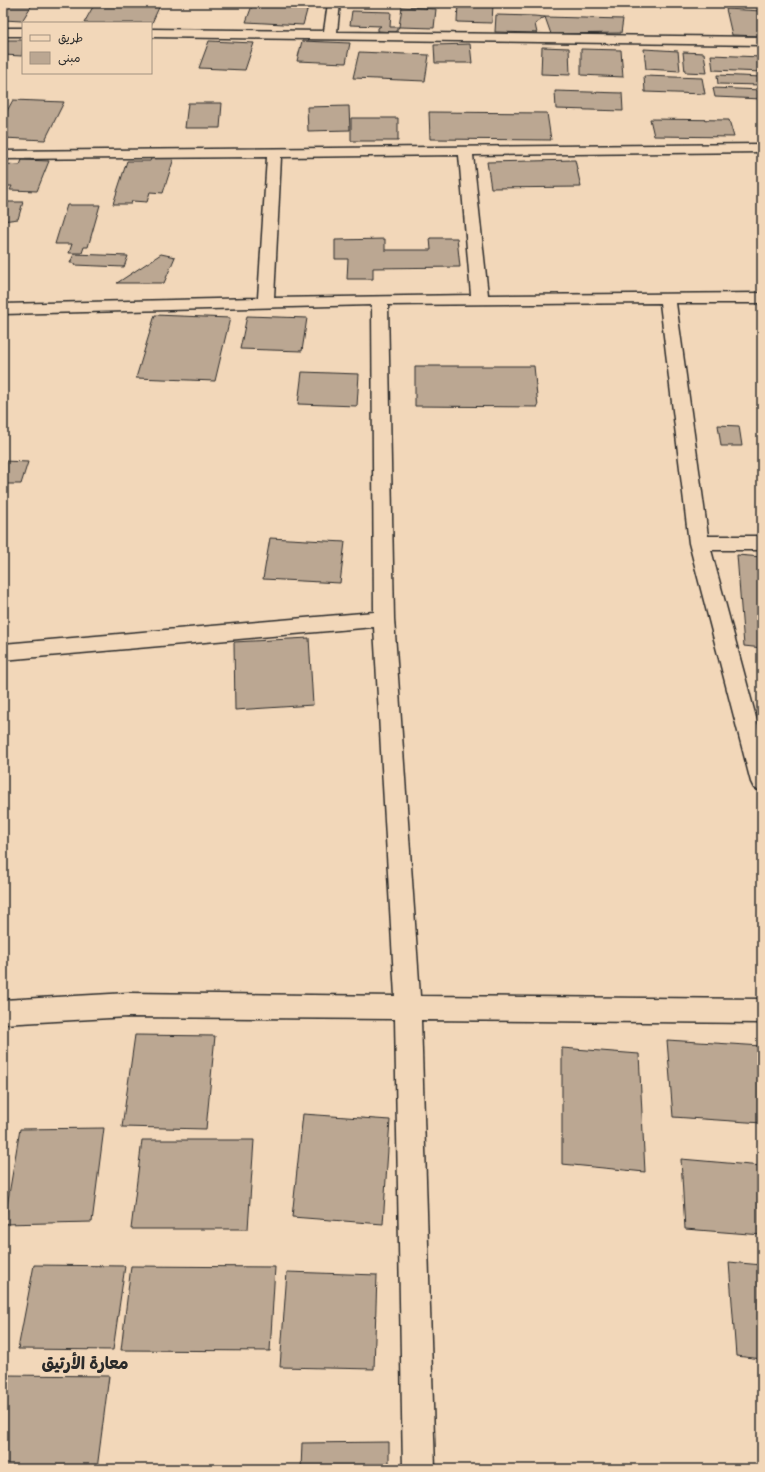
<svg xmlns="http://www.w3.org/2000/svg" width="765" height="1472" font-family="Delius,'Playpen Sans Arabic',sans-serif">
<rect width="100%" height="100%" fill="#f2d7b9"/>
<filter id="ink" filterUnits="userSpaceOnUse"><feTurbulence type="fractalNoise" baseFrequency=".025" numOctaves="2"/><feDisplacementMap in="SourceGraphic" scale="8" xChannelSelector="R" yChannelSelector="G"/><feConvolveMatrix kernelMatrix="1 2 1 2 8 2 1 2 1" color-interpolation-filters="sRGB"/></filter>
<g filter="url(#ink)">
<path fill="#bba792" stroke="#2b2b2b" d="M3 3H33L22 21 3 20Z
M95 3H161L151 25V23H84Z
M253 3H309L303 25 246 22Z
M410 3H440V7L410 6Z
M458 3 493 4 492 23 457 22Z
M402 7 436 9 434 28 399 27Z
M726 9 762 11V36L732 35Z
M352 11 391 12 390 27H399L395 32 378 31V28L381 26 350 25Z
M496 15 534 16 545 17 535 24 537 33 495 32Z
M545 17 623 19 621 33 551 34Z
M3 40H23L22 56 3 55Z
M209 41 254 43 245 70 199 68Z
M302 41 350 43 346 63 297 61Z
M470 44 472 63H435L434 45Z
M542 47 569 48 570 75 541 74Z
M581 49 621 50 623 77 581 75Z
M644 49 678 51 680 71 646 69Z
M359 52 429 55 425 81 353 78Z
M683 52 704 53 707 73 685 72Z
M711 55 762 57V72L713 70Z
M717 75 762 77V85L718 84Z
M644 76 702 78 705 94 645 92Z
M713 88 762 90V99L715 97Z
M555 91 622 93 623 111 556 109Z
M13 100 64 102 45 140 3 138V118Z
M188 103H222L220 128H185Z
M349 106 350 130 308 131 307 107Z
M429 112 547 113 551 140 430 139Z
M351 118H398V141H351Z
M650 119 729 120 734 137 654 136Z
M152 157 174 158 163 193 150 192 147 202 132 201 131 204H113L127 161H150Z
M22 160 49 161 37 191 10 190 12 186H3V161H9L7 164 20 165Z
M575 160 581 187 491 188 487 162Z
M3 202H23L18 219 3 221Z
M67 205H100L88 247H84L82 253H69L72 244H55Z
M430 238H457L460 267 373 268V279H347L348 259H335V240L385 239V250H431Z
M74 254 128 256 124 267 74 265V263H70Z
M161 254 175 257 164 283H117Z
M155 315 230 318 215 381 136 378Z
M247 316 307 318 302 351 240 349Z
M415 366H534L538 407 415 406Z
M302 372 359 374 357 406 298 404Z
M718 425 739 426 742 446H721Z
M3 461 28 462 21 484H3Z
M270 538 345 542 340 583 263 579Z
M737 555 762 557V648L744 646Z
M309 638 313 705 235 710 234 642Z
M135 1035 215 1036 206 1129 122 1127Z
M667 1040 762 1046V1123L673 1117Z
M562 1048 639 1054 645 1172 562 1164Z
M303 1114 390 1120 383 1224 292 1217Z
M104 1128 92 1222 4 1224 20 1129Z
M142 1140H254L248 1229H131Z
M681 1159 762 1166V1235L685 1229Z
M729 1262 762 1265V1359L736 1356Z
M34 1265 125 1266 113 1350 18 1349Z
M131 1266 275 1267 270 1351 121 1350Z
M287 1272 377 1275 374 1369 280 1367Z
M4 1375 109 1376 97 1469H3Z
M389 1442V1469H301L302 1443Z"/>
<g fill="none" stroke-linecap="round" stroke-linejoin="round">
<g stroke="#2b2b2b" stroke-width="3">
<path id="minor" d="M328 3H340L337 32 762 37V45L151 37V29L324 31Z
M3 28H23V36H3Z
M762 144V152L473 155 488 295 762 293V303H676L708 536H762V550H711L762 740V791L754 788 751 782 689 543 660 303 388 305 394 619 420 996 762 999V1023L421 1020 435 1469H403L395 1019 128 1017 3 1024V1000L128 993 395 996 374 627 3 660V644L374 612 372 305 3 314V304L258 298 267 157 3 159V151ZM459 155 471 295 274 298 281 157Z"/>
</g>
<use href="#minor" fill="#f2d7b9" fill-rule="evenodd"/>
</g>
</g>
<g text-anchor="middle" stroke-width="3" stroke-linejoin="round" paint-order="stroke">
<g font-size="17" font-weight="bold" fill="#2b2b2b" stroke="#f2d7b9">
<text x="85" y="1369">معارة الأرتيق</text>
</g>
</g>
<rect width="765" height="1472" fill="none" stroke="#f2d7b9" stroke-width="16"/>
<rect x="8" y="8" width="749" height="1456" fill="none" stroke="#2b2b2b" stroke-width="1.5" filter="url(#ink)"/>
<rect x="22" y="22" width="130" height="52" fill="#f2d7b9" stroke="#a29280"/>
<rect x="30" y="35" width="20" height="6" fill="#f2d7b9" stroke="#a29280"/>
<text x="58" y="42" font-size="12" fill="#2b2b2b">طريق</text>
<rect x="30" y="52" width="20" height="12" fill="#bba792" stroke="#a29280"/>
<text x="58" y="62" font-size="12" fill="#2b2b2b">مبنى</text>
</svg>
